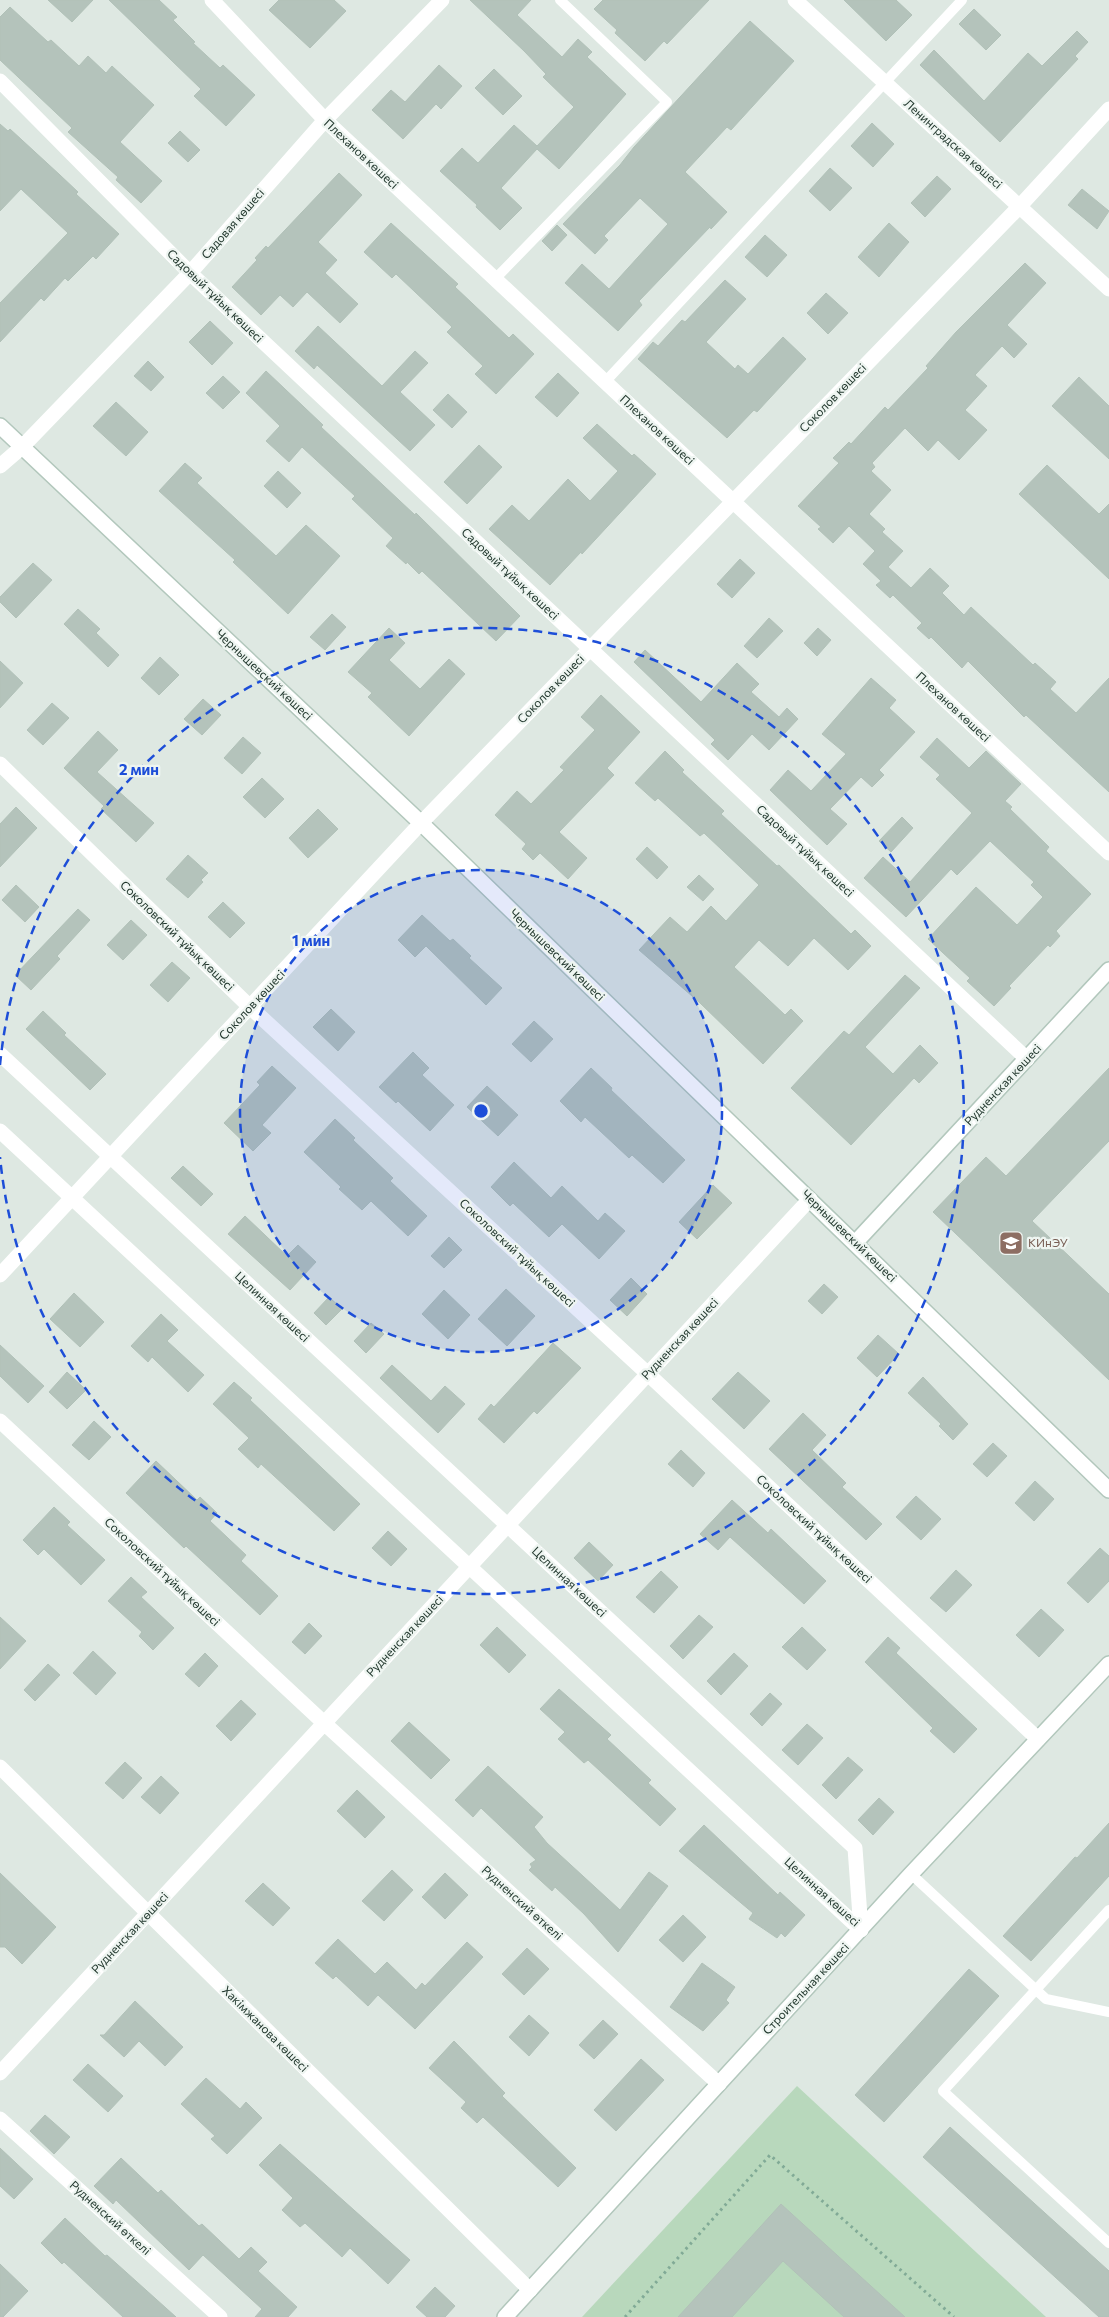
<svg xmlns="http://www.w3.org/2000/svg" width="1109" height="2317" font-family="Commissioner,sans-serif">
<rect width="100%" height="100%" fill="#dee8e2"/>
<path fill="#b8d8bc" d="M797 2086 1046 2317H582Z"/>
<path fill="#b4c3bb" stroke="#b1c1b8" d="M48 0H93L72 22Z
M109 0H159L177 17 173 20 195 42 193 43 220 68 223 65 255 95 226 126 194 96 201 89Z
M279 0H334L346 11 310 48 269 10Z
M470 0H531L517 15 562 57 578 39 592 52 587 57 626 94 559 169 537 149 501 188 522 208 500 230 476 207 477 205 440 171 462 148 478 163 514 125 537 146 574 107 543 77 546 74 524 51Z
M603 0H709L667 44 664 41 645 61 615 33 617 30 594 9Z
M844 0H896L912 15 886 41Z
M10 7 48 42 51 40 79 66 88 56 106 73 112 66 154 105 120 142 162 181 141 203 116 180 118 177 68 132 72 128 0 60V17Z
M974 9 1001 35 986 50 959 24Z
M750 21 794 61 731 130 727 127 685 172 727 212 711 229 710 227 639 301 642 305 618 331 565 283 582 264 609 289 668 224 640 198 604 236 608 240 595 254 563 224 620 165 634 147Z
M1077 31 1088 42 1075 56 1078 59 1000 142 920 65 934 50 984 101 1028 53 1042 66Z
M439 65 462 86 441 109 436 104 403 139 372 110 391 90 405 102Z
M494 69 522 96 503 115 475 88Z
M872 123 894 144 873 167 851 146Z
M0 124 8 131 10 129 60 175 78 192 76 194 119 234 96 259 93 256 68 281 65 278 44 301 41 298 0 342V303L68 233 21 189 0 211Z
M180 131 200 150 188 162 168 143Z
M830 168 852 188 830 211 809 191Z
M339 173 362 195 318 242 337 260 325 273 358 304 340 323 307 292 293 307 280 295 261 315 232 287 257 260 255 258 266 246 268 248Z
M937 176 951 189 925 217 911 203Z
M1082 189 1109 211 1097 229 1068 205Z
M391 223 458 284 455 287 509 338 513 334 534 354 496 394 475 374 483 366 447 332 452 327 396 274 392 278 364 252Z
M889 223 909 242 879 277 858 257Z
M557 225 567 235 552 251 542 241Z
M765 235 787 255 767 277 745 257Z
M1025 263 1046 283 1007 325 1027 344 1014 358 1002 346 975 375 987 386 965 410 987 430 959 460 938 440 928 451 905 428 872 463 875 467 871 471 891 490 869 514 885 529 882 532 903 551 888 567 911 588 930 568 949 586 942 593 964 615 971 607 1033 665 1035 663 1056 682 1050 689 1076 713 1109 678V792L1026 715 1024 717 968 661 962 668 931 637 929 639 917 628 922 623 893 595 890 598 876 585 881 581 863 564 875 551 849 526 833 543 818 529 821 527 798 506 839 463 833 458 849 442 851 444 885 407 888 410 928 368 926 366 956 332Z
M725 280 746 299 706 342 735 369 738 365 748 374 783 337 806 359 757 412 754 410 727 438 638 359 653 342 658 346 682 320 685 322Z
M826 293 848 313 828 334 807 313Z
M210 321 233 343 212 365 189 342Z
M318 326 382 386 415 351 428 363 400 392 435 425 410 451 317 365 314 369 295 351Z
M148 361 164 377 151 391 134 376Z
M266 371 323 425 321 427 415 515 416 513 520 616 496 641 422 571 419 574 407 562 406 564 386 546 393 538 352 499 355 496 302 447 289 462 266 441 280 426 246 393Z
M558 373 579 393 557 417 535 397Z
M223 376 240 392 223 409 206 393Z
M1079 377 1109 406V459L1052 406Z
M448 394 467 412 452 428 433 410Z
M116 402 148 432 126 456 93 426Z
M597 424 632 456 634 454 656 474 582 554 581 552 550 585 489 529 512 505 529 521 568 479 590 501 618 471 583 438Z
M479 445 502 467 467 504 444 482Z
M185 463 202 478 197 483 276 556 306 525 340 556 288 614 233 562 235 560 159 491Z
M1047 465 1099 514 1109 504V579L1019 494Z
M278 471 301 493 287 508 264 486Z
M740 559 755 573 732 598 717 584Z
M33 563 52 580 16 618 0 602V597Z
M78 609 100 629 96 633 119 655 108 667 64 624Z
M332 614 346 627 325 650 310 637Z
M769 618 783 631 757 658 744 646Z
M389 628 405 643 389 660 420 689 449 659 465 674 409 736 368 697 372 693 348 672Z
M818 628 831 640 817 656 804 643Z
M645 650 701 702 737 663 759 684 751 692 779 717 787 708 798 719 769 750 752 734 728 760 711 744 715 740 634 662Z
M160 657 179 675 159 695 141 678Z
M0 661 23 683 0 708Z
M871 678 896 700 889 708 915 732 879 770 884 775 872 787 861 777 830 809 847 824 827 845 770 790 788 770 811 791 846 754 822 734Z
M601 695 640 732 607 768 614 775 559 832 587 858 568 879 540 853 533 860 522 849 526 844 495 815 517 791 531 804 564 770 560 767 595 730 581 717Z
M203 699 221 715 202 735 184 719Z
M52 703 69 718 43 745 27 730Z
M98 731 118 750 97 772 154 823 136 842 101 809 104 806 64 768Z
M243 737 261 753 242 774 224 758Z
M937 738 969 768 986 751 1021 784 1005 801 1012 807 1010 809 1049 847 1046 851 1091 894 1056 931 1060 936 1050 947 1048 945 1009 986 1011 988 994 1006 967 981 970 978 928 939 976 887 1017 925 1043 897 1031 885 1034 882 990 841 957 875 951 869 906 917 864 878 883 857 910 882 972 813 936 779 940 775 920 757Z
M665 751 684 770 682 772 724 811 721 814 777 866 779 865 851 934 855 930 871 946 848 970 814 938 788 966 759 940 734 967 785 1015 791 1009 803 1021 763 1064 700 1003 639 950 670 917 687 932 711 906 726 921 759 885 704 833 700 836 658 798 655 801 635 783Z
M262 778 284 799 265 818 243 797Z
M16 807 37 828 0 867V824Z
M318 809 338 829 308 858 289 838Z
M902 817 913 828 891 852 879 841Z
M647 847 668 867 657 879 636 859Z
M188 855 208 873 201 880 203 882 188 898 166 879Z
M699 875 714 889 703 901 687 887Z
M16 885 39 907 25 922 2 900Z
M223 902 245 923 230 938 208 917Z
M78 909 90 920 57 956 60 959 31 990 15 975Z
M422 915 450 941 453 939 471 956 469 958 502 988 486 1005 426 946 415 957 398 940Z
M131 920 147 935 123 960 107 945Z
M172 962 190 978 168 1002 150 985Z
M905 975 920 988 865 1047 893 1074 920 1045 938 1063 919 1083 914 1078 851 1145 791 1088 844 1031 849 1035Z
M331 1009 355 1032 338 1051 313 1027Z
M43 1011 66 1033 64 1035 106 1074 90 1090 26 1029Z
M534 1021 553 1039 531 1062 512 1044Z
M413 1052 429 1068 422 1075 454 1105 430 1131 398 1101 396 1103 379 1087Z
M272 1066 296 1088 262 1125 271 1133 253 1151 224 1123 260 1085 257 1082Z
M591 1068 612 1088 611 1090 685 1160 663 1183 632 1155 629 1158 585 1117 581 1122 560 1101Z
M1109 1068V1141L1032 1221 1109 1294V1380L933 1212 986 1157 1006 1176Z
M487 1086 518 1115 498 1136 467 1107Z
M335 1119 355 1138 353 1140 393 1178 390 1181 427 1216 408 1236 371 1201 362 1210 339 1189 341 1187 304 1152Z
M514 1162 551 1198 562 1186 598 1221 605 1213 625 1231 599 1259 562 1224 549 1237 513 1203 510 1206 491 1187Z
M183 1166 213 1194 201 1206 171 1178Z
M713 1185 732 1203 697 1239 679 1222Z
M245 1216 287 1256 298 1245 316 1262 290 1290 228 1234Z
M449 1237 462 1250 444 1268 431 1256Z
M631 1278 647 1294 627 1316 610 1300Z
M824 1284 838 1297 822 1314 808 1301Z
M506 1289 535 1316 507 1346 478 1319Z
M444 1290 470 1315 448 1339 422 1314Z
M74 1293 104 1322 80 1347 50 1319Z
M329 1297 342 1309 326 1325 314 1313Z
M161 1314 178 1330 167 1341 204 1375 188 1392 152 1357 148 1362 131 1346Z
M371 1323 384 1334 366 1353 354 1341Z
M878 1335 899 1354 877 1377 857 1358Z
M553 1343 581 1368 537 1414 534 1411 504 1443 478 1419 491 1404 494 1407Z
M0 1345 44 1386 28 1403 0 1376Z
M392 1365 431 1401 445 1386 465 1404 438 1433 380 1378Z
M67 1372 86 1390 67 1409 49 1392Z
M738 1372 770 1401 744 1429 712 1399Z
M923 1377 968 1424 953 1440 939 1426 941 1424 908 1393Z
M234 1382 252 1398 250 1400 360 1504 334 1531 261 1464 258 1468 238 1449 249 1438 213 1404Z
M803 1413 826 1435 812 1450 846 1483 842 1487 882 1524 866 1540 769 1449Z
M94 1421 111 1437 89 1460 72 1445Z
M993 1443 1007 1456 987 1477 973 1464Z
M681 1450 705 1473 693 1487 668 1464Z
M156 1461 197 1500 200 1497 217 1513 210 1521 246 1555 241 1561 278 1596 260 1615 186 1546 184 1548 126 1493Z
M1035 1481 1054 1499 1034 1521 1015 1503Z
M916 1496 941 1519 921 1540 896 1517Z
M732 1500 768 1533 771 1529 826 1581 804 1604 730 1537 718 1550 700 1534Z
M54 1507 70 1522 67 1525 105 1560 81 1585 44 1549 38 1555 23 1540Z
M388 1531 407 1549 391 1566 372 1548Z
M589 1542 613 1565 598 1581 574 1558Z
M1100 1548 1109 1556V1581L1088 1603 1067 1583Z
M956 1570 972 1585 946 1612 930 1598Z
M661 1571 678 1587 654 1613 636 1597Z
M131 1577 147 1592 141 1597 174 1628 153 1650 139 1636 142 1632 108 1601Z
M1041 1609 1064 1630 1039 1657 1016 1635Z
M699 1615 713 1627 683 1659 670 1646Z
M0 1617 26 1641 0 1669Z
M309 1623 322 1636 305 1654 292 1642Z
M497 1627 526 1655 509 1673 480 1645Z
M802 1627 826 1650 807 1670 782 1647Z
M888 1637 900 1648 896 1653 977 1729 954 1753 930 1731 933 1728 865 1662Z
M93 1651 116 1673 96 1695 73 1673Z
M205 1653 218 1666 199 1687 185 1674Z
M734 1653 748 1666 721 1695 707 1681Z
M48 1664 60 1675 35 1701 24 1690Z
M559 1689 611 1735 607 1739 651 1780 648 1783 676 1809 660 1826 588 1760 584 1763 558 1739 565 1732 540 1709Z
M770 1693 782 1704 762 1726 750 1714Z
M241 1700 256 1714 231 1741 216 1726Z
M409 1722 450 1760 431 1779 391 1741Z
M807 1724 823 1738 798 1765 782 1750Z
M848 1757 863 1770 836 1799 822 1785Z
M125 1762 142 1778 123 1799 105 1783Z
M488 1766 543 1817 534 1827 547 1843 620 1910 649 1872 668 1886 618 1952 584 1914 555 1887 552 1891 529 1870 532 1867 530 1864 536 1860 481 1808 473 1817 455 1800Z
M161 1776 179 1793 160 1814 141 1797Z
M357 1790 385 1817 365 1838 337 1811Z
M879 1798 894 1812 873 1835 858 1820Z
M1109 1823V1876L1031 1961 1003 1936 1075 1857 1077 1858Z
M704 1825 778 1895 780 1892 805 1915 785 1937 781 1933 777 1938 749 1919 753 1913 679 1851Z
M392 1870 413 1890 384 1921 362 1901Z
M0 1873 56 1927 22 1964 5 1947H0Z
M445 1873 468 1895 445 1919 422 1897Z
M263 1883 290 1908 273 1926 245 1901Z
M683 1915 706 1937 683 1962 659 1940Z
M338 1939 375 1974 387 1962 416 1990 422 1983 425 1986 467 1942 483 1957 415 2029 378 1995 368 2006 336 1976 333 1979 315 1963Z
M527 1948 549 1969 524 1995 502 1974Z
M702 1963 735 1987 726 2000 729 2003 703 2031 670 2007Z
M969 1969 999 1996 884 2122 855 2095Z
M135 2001 183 2047 165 2066 139 2041 124 2057 100 2035H104Z
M529 2015 549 2033 529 2056 509 2037Z
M603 2020 618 2034 594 2059 579 2045Z
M454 2041 505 2093 502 2096 576 2168 558 2187 483 2117 477 2123 461 2108 466 2102 429 2068Z
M641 2059 664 2080 616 2131 594 2110Z
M88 2064 123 2096 108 2112 73 2080Z
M206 2078 240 2109 246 2102 262 2118 227 2154 211 2139 215 2136 181 2104Z
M45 2115 70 2137 54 2154 30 2131Z
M950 2127 1109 2271V2317H1099L923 2157Z
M280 2144 410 2260 388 2284 350 2248 342 2257 305 2223 300 2227 282 2210 293 2198 259 2165Z
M0 2148 33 2179 14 2199 0 2186Z
M121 2158 158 2193 161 2190 199 2226 202 2224 239 2259 251 2247 267 2262 258 2271 297 2307 288 2317H255L262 2309 203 2255 189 2270 116 2200 113 2204 94 2186Z
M781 2204 905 2317H844L783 2261 732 2317H678Z
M65 2218 105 2256 107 2255 176 2317H123L64 2262 62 2264 41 2243Z
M0 2264 28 2291 3 2317H0Z
M435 2287 455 2306 445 2317H427L416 2307Z"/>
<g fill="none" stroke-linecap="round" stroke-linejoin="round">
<g stroke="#b2c7bc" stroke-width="18">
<path id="secondary" d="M0 426 421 823 1109 1490
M855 1243 1109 970
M505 2317 911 1874 1109 1664"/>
</g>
<path stroke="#81aa96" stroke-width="3" stroke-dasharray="2.5 4" stroke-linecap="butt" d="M625 2317 770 2155 954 2317"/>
<path stroke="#fff" stroke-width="10" d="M495 279 667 102 560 0
M605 382 962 0
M911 1874 1046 1999 1109 2012
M1109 1910 943 2091 1109 2243"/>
<path stroke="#fff" stroke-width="15" d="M212 0 325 120 1109 853
M795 0 1109 289
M0 81 190 273 1027 1059
M0 466 22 447 190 273 325 120 442 0
M0 764 250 1007 648 1374 1038 1739
M0 1054 855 1848 861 1930
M0 1131 861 1930
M0 1275 421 823 1020 206 1109 109
M0 1421 324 1723 719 2084
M0 1767 530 2290
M0 2073 810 1199
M0 2119 220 2317"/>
<use href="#secondary" stroke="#fff" stroke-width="15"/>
</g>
<circle cx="481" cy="1111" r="241" fill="#1d4ed8" fill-opacity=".12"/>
<g fill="none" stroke="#1d4ed8" stroke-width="2.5" stroke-dasharray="9 6">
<circle cx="481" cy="1111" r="241"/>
<path d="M0 1065A483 483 0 1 1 0 1157"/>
</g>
<defs>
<g id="university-square" transform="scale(1.25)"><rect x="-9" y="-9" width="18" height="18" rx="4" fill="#8d6e63" stroke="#eef5f1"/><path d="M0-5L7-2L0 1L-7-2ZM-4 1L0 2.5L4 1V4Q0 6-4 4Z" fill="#fff"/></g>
</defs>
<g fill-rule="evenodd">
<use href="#university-square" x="1011" y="1243"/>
</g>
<g text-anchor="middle" stroke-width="4.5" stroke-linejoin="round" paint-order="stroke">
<g font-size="12" fill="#21372d" stroke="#eef5f1">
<text transform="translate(953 144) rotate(42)" y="4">Ленинградская көшесі</text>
<text transform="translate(361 154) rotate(43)" y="4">Плеханов көшесі</text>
<text transform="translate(233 224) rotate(-49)" y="4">Садовая көшесі</text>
<text transform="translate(215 296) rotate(44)" y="4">Садовый тұйық көшесі</text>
<text transform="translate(833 398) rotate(-46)" y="4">Соколов көшесі</text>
<text transform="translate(657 430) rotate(43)" y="4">Плеханов көшесі</text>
<text transform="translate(510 574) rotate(43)" y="4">Садовый тұйық көшесі</text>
<text transform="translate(264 675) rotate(43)" y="4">Чернышевский көшесі</text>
<text transform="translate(551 689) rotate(-46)" y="4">Соколов көшесі</text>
<text transform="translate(953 707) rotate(43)" y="4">Плеханов көшесі</text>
<text transform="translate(805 851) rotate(43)" y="4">Садовый тұйық көшесі</text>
<text transform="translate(177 936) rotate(44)" y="4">Соколовский тұйық көшесі</text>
<text transform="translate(557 955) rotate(44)" y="4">Чернышевский көшесі</text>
<text transform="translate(252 1005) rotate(-47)" y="4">Соколов көшесі</text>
<text transform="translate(1003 1085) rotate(-47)" y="4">Рудненская көшесі</text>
<text transform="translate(849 1236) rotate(44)" y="4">Чернышевский көшесі</text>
<text transform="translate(517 1253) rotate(43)" y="4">Соколовский тұйық көшесі</text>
<text transform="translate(272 1307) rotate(43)" y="4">Целинная көшесі</text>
<text transform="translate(680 1339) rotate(-47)" y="4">Рудненская көшесі</text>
<text transform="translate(814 1529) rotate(43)" y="4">Соколовский тұйық көшесі</text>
<text transform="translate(162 1572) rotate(43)" y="4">Соколовский тұйық көшесі</text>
<text transform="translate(569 1582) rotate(43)" y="4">Целинная көшесі</text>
<text transform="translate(405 1636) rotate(-47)" y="4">Рудненская көшесі</text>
<text transform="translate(822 1892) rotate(42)" y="4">Целинная көшесі</text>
<text transform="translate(522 1903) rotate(42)" y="4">Рудненский өткелі</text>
<text transform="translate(130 1933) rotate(-47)" y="4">Рудненская көшесі</text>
<text transform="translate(806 1989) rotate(-47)" y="4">Строительная көшесі</text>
<text transform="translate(265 2029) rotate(45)" y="4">Хакімжанова көшесі</text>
<text transform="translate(110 2218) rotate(42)" y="4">Рудненский өткелі</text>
</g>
<g font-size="12" fill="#785e54" stroke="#eef5f1" text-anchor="start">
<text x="1028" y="1247">КИнЭУ</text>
</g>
</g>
<circle cx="481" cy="1111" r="8" fill="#1d4ed8" stroke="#eef5f1" stroke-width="2.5"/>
<g font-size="15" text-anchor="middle" font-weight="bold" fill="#1d4ed8" stroke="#eef5f1" stroke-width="4.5" stroke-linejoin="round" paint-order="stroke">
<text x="139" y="775">2 мин</text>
<text x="311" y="946">1 мин</text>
</g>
</svg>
